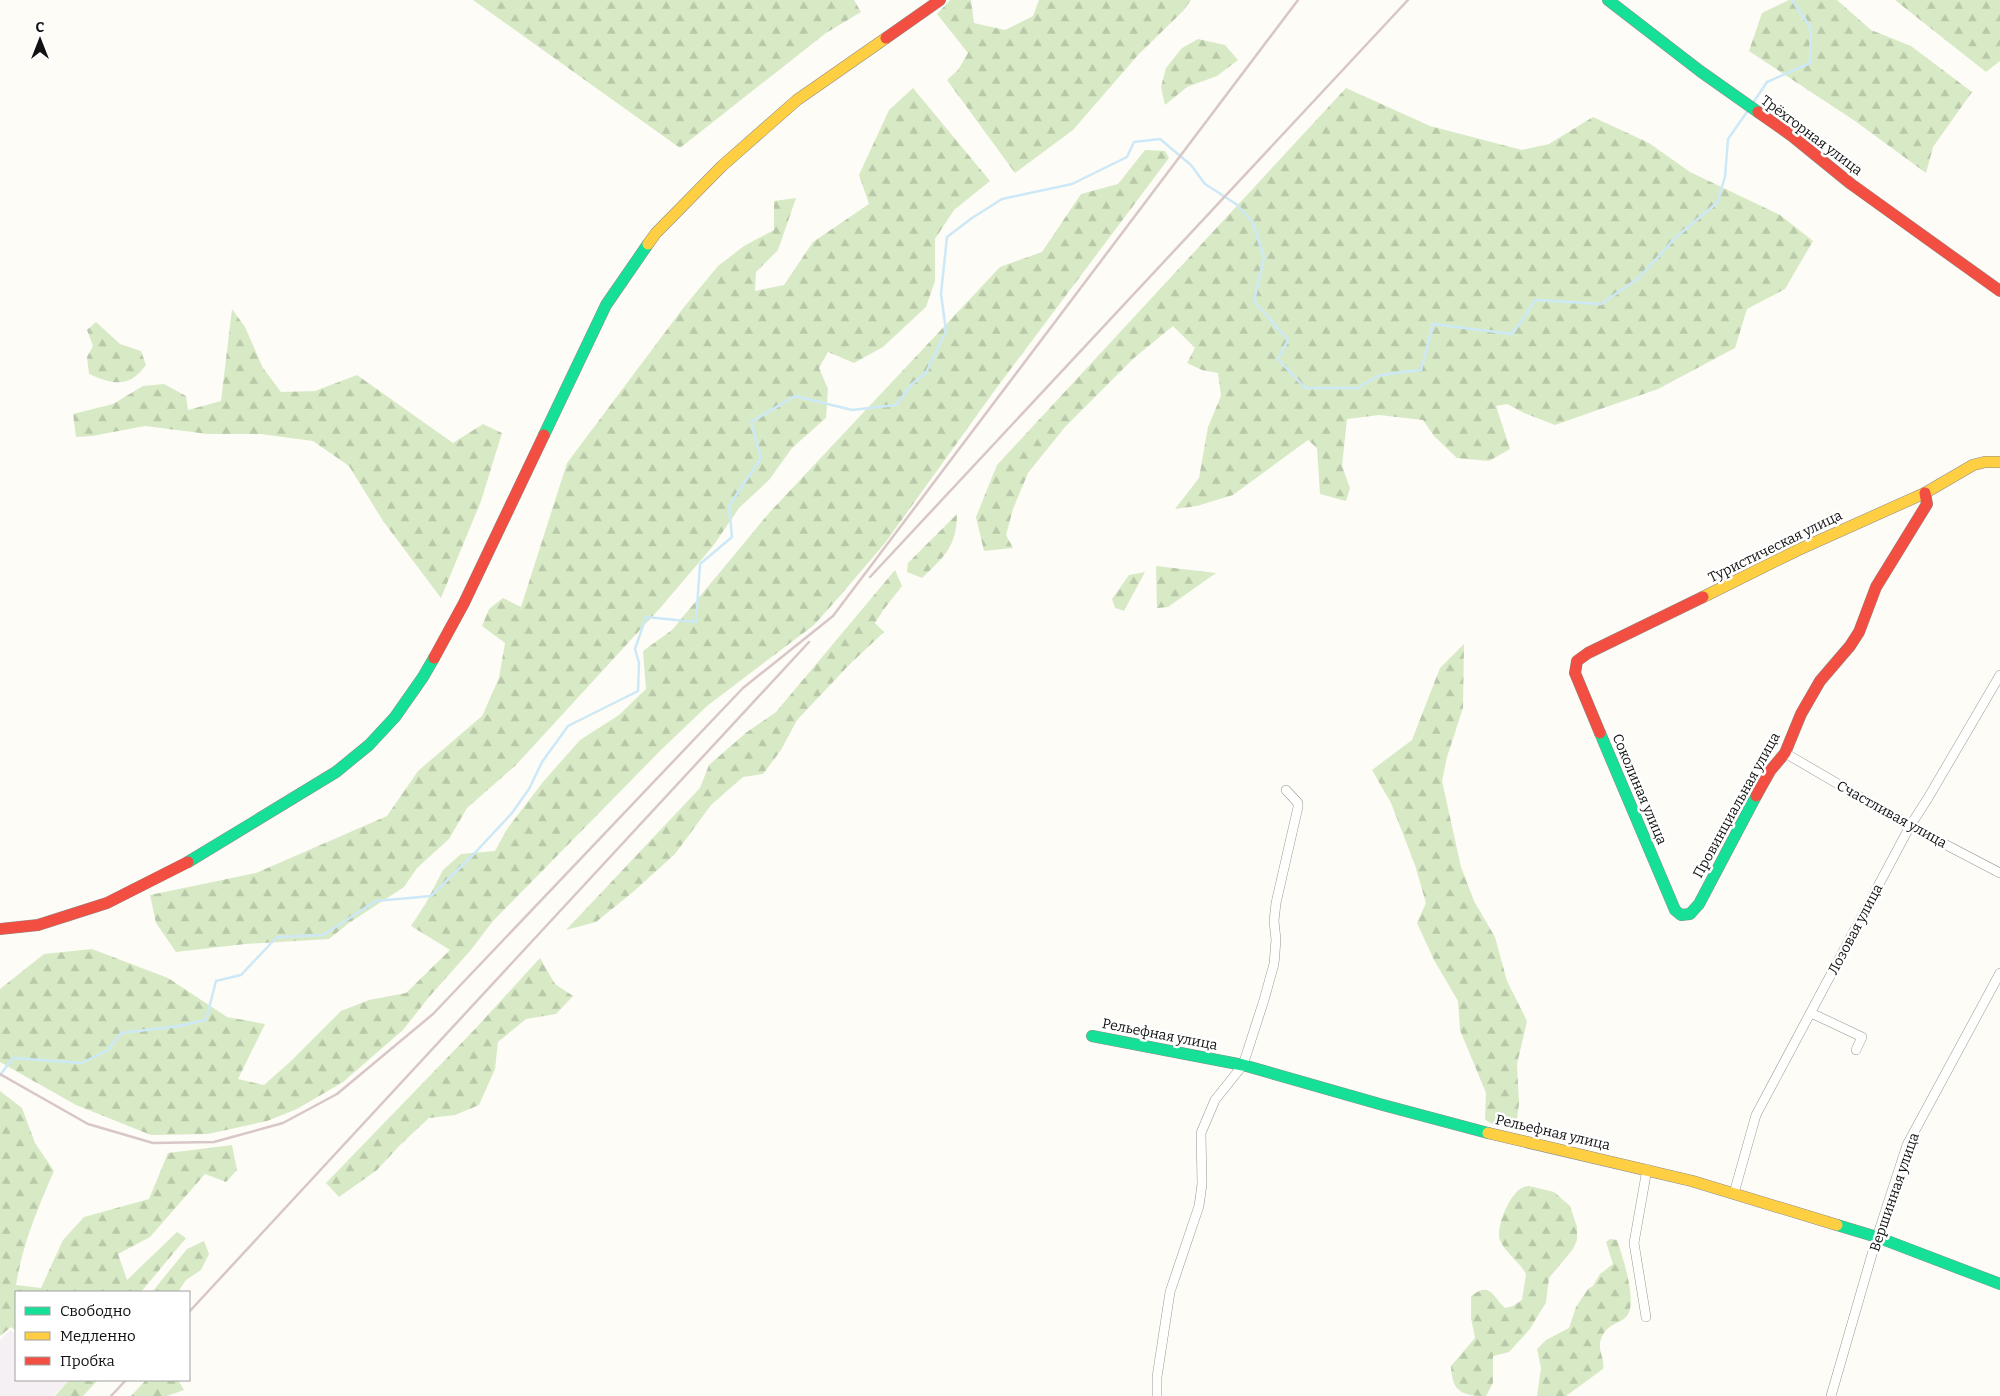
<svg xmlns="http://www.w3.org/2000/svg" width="2000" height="1396" font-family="Bitter,serif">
<defs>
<pattern id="forest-firs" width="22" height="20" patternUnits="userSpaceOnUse" patternTransform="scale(1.25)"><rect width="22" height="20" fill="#d8eac5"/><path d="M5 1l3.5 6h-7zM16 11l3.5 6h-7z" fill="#b8c8a8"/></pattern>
</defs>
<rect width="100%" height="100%" fill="#fdfcf7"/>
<path fill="#f5f0f3" d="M10 1330 16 1335V1380H63L66 1383 53 1396H0V1341Z"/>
<path fill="url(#forest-firs)" d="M473 0H854L861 12 826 33 680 148Z
M950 0H971L974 23 1005 30 1033 16 1039 0H1191L1183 11 1138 55 1073 130 1015 173 947 80 958 70 968 53 937 14Z
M1789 0H1837L1871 30 1911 46 1972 92 1933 147 1926 173 1855 121 1749 51 1762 13Z
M1895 0H2000V61L1986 72Z
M1198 39 1225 45 1238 60 1217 76 1187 87 1165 105 1161 87 1166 68 1182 48Z
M913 88 990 181 954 210 935 239V281L926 307 883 347 854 363 828 352 819 368 828 389 826 418 792 448 769 480 739 508 713 546 661 607 516 765 467 808 449 839 417 868 404 887 349 923 329 939 245 944 176 952 156 923 150 895 256 873 387 816 418 771 482 716 499 678 505 643 482 626 489 609 503 598 521 607 567 463 684 307 718 266 744 246 774 230V201L796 198 778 250 756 272 755 291 784 285 813 242 869 204 859 175 889 110Z
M1346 88 1430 126 1522 150 1549 144 1593 117 1649 143 1690 172 1780 215 1813 241 1785 289 1747 309 1735 348 1658 389 1555 425 1524 413 1507 404 1496 406 1510 449 1489 461 1457 458 1434 436 1423 420 1379 415 1347 419 1342 466 1350 488 1346 501 1320 494 1317 448 1308 440 1233 495 1197 506 1175 509 1199 478 1208 427 1221 396 1218 373 1202 370 1187 363 1195 348 1173 326 1134 358 1065 427 1028 473 1013 509 1006 535 1013 548 984 551 976 517 997 465Z
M1145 150 1165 151 1169 158 995 390 885 543 839 597 814 625 707 706 661 750 493 921 470 951 429 997 403 1030 343 1082 297 1109 267 1121 208 1134 151 1135 76 1105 0 1062V989L44 954 92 949 168 978 227 1017 265 1024 238 1079 264 1085 290 1062 341 1011 369 1000 406 993 450 950 411 926 426 903 443 870 461 854 495 851 507 829 543 782 580 740 619 715 646 689 643 651 672 630 769 513 1000 267 1042 252 1081 194 1118 184Z
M232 309 245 327 263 368 281 392 315 391 357 375 453 443 483 424 502 433 481 501 441 598 383 521 349 466 313 441 260 434H208L145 426 92 436 76 437 73 414 113 404 143 386 164 384 186 396 188 410 221 401Z
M96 322 120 344 141 351 146 365C129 388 114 385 89 374L87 357 93 346 87 330Z
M957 514C957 546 944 557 922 578L907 572 908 563Z
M1156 566 1216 573 1168 607 1157 608Z
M895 570 902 586 884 609 875 623 884 632 850 664 797 720 781 750 763 774 743 777 711 805 675 854 633 892 596 922 566 930 700 788 709 765 747 732 776 712Z
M1145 572 1124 611 1115 608 1112 599 1129 575Z
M1464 644 1463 708 1447 757 1442 781 1461 867 1474 901 1495 937 1507 981 1527 1021 1517 1064 1519 1104 1516 1125C1506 1127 1491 1126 1485 1119L1486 1093 1460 1030 1458 1001 1434 960 1417 923 1426 903 1415 865 1391 803 1372 770 1412 740 1440 668Z
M540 958 555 984 573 996 556 1014 526 1019 498 1042 495 1069 479 1105 455 1115 429 1118 400 1145 377 1170 339 1197 326 1183 475 1029Z
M0 1091 22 1108 35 1143 54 1171C38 1207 22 1246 16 1285L41 1288 63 1240 84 1217 149 1199 168 1153 232 1145 237 1170 226 1182 205 1174 150 1237 118 1254 127 1280 177 1232 186 1238 141 1292H16V1331L11 1327 0 1336Z
M1529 1186 1554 1192 1570 1206 1577 1227V1240L1573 1249 1549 1278 1546 1302 1530 1329 1509 1352 1493 1356V1383L1486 1396C1462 1396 1452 1392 1451 1366L1475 1338 1471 1318V1296C1491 1281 1492 1296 1505 1308L1513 1306 1522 1300 1526 1274C1520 1262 1505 1253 1500 1240 1495 1228 1510 1193 1522 1188 1523 1187 1528 1186 1529 1186Z
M1610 1239 1617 1240C1622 1255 1638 1302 1627 1316 1620 1324 1607 1323 1601 1339 1597 1350 1605 1358 1603 1369L1566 1396H1537L1541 1368 1537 1349 1546 1340 1569 1328 1576 1307 1588 1289 1593 1286 1600 1274 1613 1264 1606 1242Z
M204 1241 209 1254 201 1270 186 1280 178 1292H152L187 1249Z
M69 1380H98L83 1396H55Z
M146 1380H178L184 1390 167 1396H131Z"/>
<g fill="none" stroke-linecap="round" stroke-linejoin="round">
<path stroke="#cde8f7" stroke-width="2.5" d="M1753 103 1767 82 1810 63 1811 28 1792 0
M0 1075 13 1058 82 1063 108 1050 121 1033 179 1026 206 1020 216 981 241 975 277 937 323 935 376 901 431 896 472 856 512 813 529 789 542 762 568 726 638 691 639 663 635 649 646 617 696 622 700 564 732 537 729 506 761 458 751 422 795 396 852 410 896 405 912 384 926 373 946 331 941 294 947 237 972 218 1002 199 1072 184 1127 157 1134 142 1160 139 1191 165 1205 184 1236 204 1252 221 1264 257 1254 301 1288 340 1278 359 1305 388H1357L1380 375 1421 370 1433 324 1512 334 1536 300 1601 304 1639 278 1676 237 1717 203 1725 177 1728 139 1747 112"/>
<g stroke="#979795" stroke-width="10">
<path id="street" d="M1785 753 1910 826 2000 873
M1811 1013 1862 1037 1856 1050
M1734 1193 1756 1115 1910 826 1928 798 2000 675
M1646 1317 1634 1243 1647 1169
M1157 1396V1377L1170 1292 1199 1206 1202 1184 1201 1133 1215 1100 1243 1065 1264 1000 1274 964 1276 940 1274 921 1276 903 1298 807V803L1286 790
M1831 1396 1877 1237 1907 1145 2000 973"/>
</g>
<g stroke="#8e8d8b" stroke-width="12">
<path id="fast" d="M1608 0 1700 71 1758 112
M544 435 606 305 648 244
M1600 733 1675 910 1681 915 1690 914 1699 904 1756 796
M188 862 336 772 369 745 395 717 423 677 434 658
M1092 1036 1243 1065 1383 1105 1488 1133
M1837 1225 1877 1237 2000 1284"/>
</g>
<g stroke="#8e8d8b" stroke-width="12">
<path id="slow" d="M648 244 656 233 722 166 797 100 886 38
M1703 597 1798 550 1925 493 1973 465 1985 462H2000
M1488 1133 1692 1181 1837 1225"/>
</g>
<g stroke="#8e8d8b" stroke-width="12">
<path id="jam" d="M886 38 940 0
M1758 112 1792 136 1851 184 2000 291
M434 658 464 603 544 435
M1600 733 1575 673 1577 661 1588 653 1703 597
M1756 796 1770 771 1785 753 1801 714 1820 681 1850 646 1859 632 1876 587 1927 504 1925 493
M0 929 38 925 107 903 188 862"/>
</g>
<use href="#street" stroke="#fffffe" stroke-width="9"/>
<use href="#fast" stroke="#16e098" stroke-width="11"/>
<use href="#slow" stroke="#ffcf43" stroke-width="11"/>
<use href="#jam" stroke="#f24e42" stroke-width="11"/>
<path stroke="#d9c6c7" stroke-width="2.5" d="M870 577 1408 0
M0 1074 88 1124 153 1143 214 1142 283 1123 337 1094 433 1014 743 688 833 616 1298 0
M189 1312 809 642
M111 1396 126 1380"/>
</g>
<g text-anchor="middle" stroke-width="5" stroke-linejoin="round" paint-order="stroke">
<g font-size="14" fill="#111" stroke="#fff">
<text transform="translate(1812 135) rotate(37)" y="5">Трёхгорная улица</text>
<text transform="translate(1775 546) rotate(-26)" y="5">Туристическая улица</text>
<text transform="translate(1640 789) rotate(67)" y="5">Соколиная улица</text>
<text transform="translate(1736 805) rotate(-61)" y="5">Провинциальная улица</text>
<text transform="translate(1892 814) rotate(29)" y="5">Счастливая улица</text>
<text transform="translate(1855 929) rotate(-62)" y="5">Лозовая улица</text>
<text transform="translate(1160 1034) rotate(11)" y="5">Рельефная улица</text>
<text transform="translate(1553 1132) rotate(13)" y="5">Рельефная улица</text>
<text transform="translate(1894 1192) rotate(-71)" y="5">Вершинная улица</text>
</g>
</g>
<rect x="15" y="1291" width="175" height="90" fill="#ffffff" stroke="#a0a0a0"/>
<rect x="25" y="1307" width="25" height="8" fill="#16e098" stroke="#a0a0a0"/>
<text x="60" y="1316" font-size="15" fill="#111111">Свободно</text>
<rect x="25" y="1332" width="25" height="8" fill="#ffcf43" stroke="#a0a0a0"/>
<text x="60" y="1341" font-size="15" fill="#111111">Медленно</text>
<rect x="25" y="1357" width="25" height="8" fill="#f24e42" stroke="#a0a0a0"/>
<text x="60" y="1366" font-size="15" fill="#111111">Пробка</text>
<g transform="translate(40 40)" stroke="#ffffff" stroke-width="4" paint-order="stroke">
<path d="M0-4L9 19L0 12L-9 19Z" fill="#111111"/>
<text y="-8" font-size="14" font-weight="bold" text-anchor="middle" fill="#111111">С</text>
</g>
</svg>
